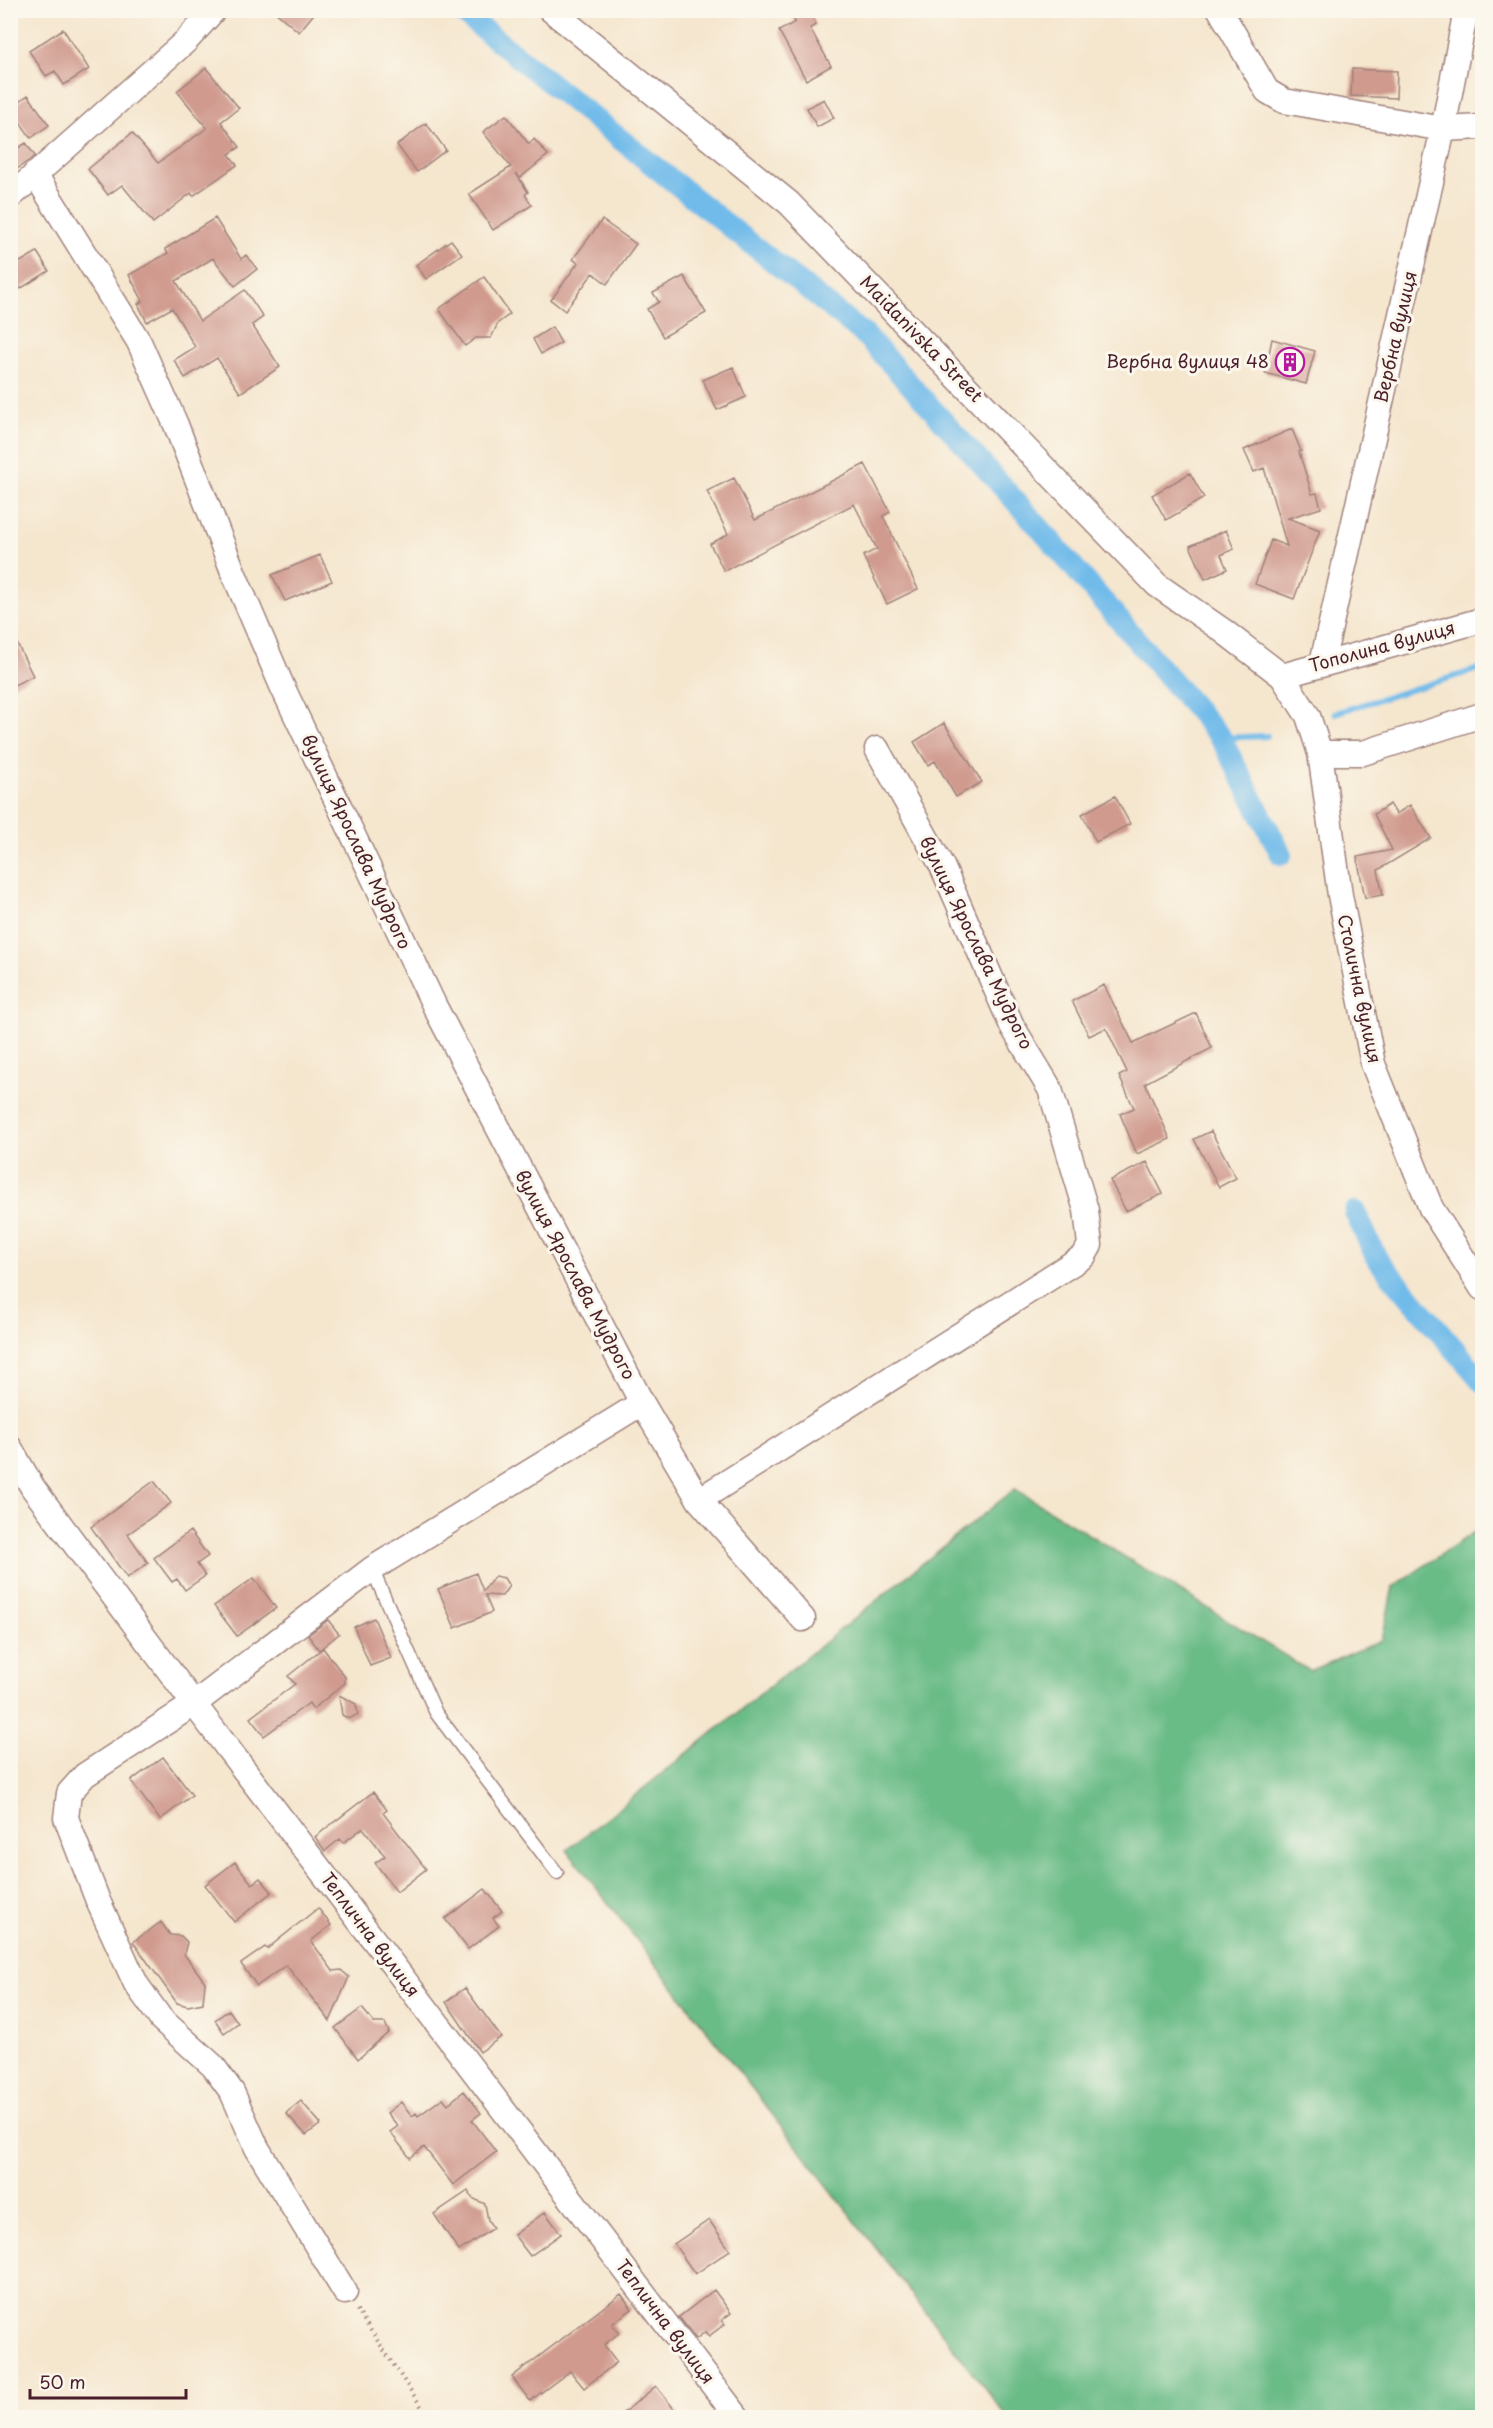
<svg xmlns="http://www.w3.org/2000/svg" width="1493" height="2428" font-family="'Playpen Sans',sans-serif">
<rect width="100%" height="100%" fill="#fbf7ec"/>
<filter id="ink" filterUnits="userSpaceOnUse"><feTurbulence type="fractalNoise" baseFrequency=".0167" numOctaves="2"/><feDisplacementMap in="SourceGraphic" scale="12" xChannelSelector="R" yChannelSelector="G"/><feConvolveMatrix kernelMatrix="1 2 1 2 8 2 1 2 1" color-interpolation-filters="sRGB"/></filter>
<filter id="wash" filterUnits="userSpaceOnUse"><feTurbulence type="fractalNoise" baseFrequency=".008" numOctaves="4" result="noise"/><feDisplacementMap in="SourceGraphic" scale="24" xChannelSelector="R" yChannelSelector="G"/><feGaussianBlur stdDeviation="1.35" result="paint"/><feColorMatrix in="noise" values="0 0 0 0 0 0 0 0 0 0 0 0 0 0 0 0 0 1.4 0 .05"/><feComposite in="paint" operator="in"/></filter>
<g filter="url(#wash)">
<rect width="100%" height="100%" fill="#f5e6ce"/>
<path fill="#6bbc87" stroke="#5a6e59" stroke-width="1.5" d="M1015 1489 1310 1671 1382 1640 1393 1587 1482 1527V2417H1007L567 1850Z"/>
<g fill="none" stroke-linecap="round" stroke-linejoin="round">
<path stroke="#71bbea" stroke-width="6" d="M1335 713 1482 668
M1221 738 1267 736"/>
<path stroke="#71bbea" stroke-width="22" d="M459 10 865 335 1038 526 1221 738 1281 854
M1355 1212 1377 1259 1482 1381"/>
</g>
<g id="blocks">
<path fill="#d09a8e" d="M273 10H317L299 32Z
M790 10H810L816 25 810 28 831 66 806 80 779 31 795 22Z
M63 29 89 69 64 85 55 71 46 76 29 51Z
M206 68 239 108 221 122 240 147 229 154 237 165 193 196 191 193 153 223 122 185 108 195 88 169 132 133 158 163 207 128 177 91Z
M1352 69 1397 71 1396 98 1351 96Z
M28 95 49 125 31 138 10 108Z
M824 99 834 118 817 127 807 108Z
M506 115 529 144 534 139 548 155 520 178 516 173 528 192 525 195 532 205 493 230 469 194 511 167 483 132Z
M426 123 446 150 417 172 397 145Z
M26 143 35 156 10 174V153Z
M215 218 241 259 246 255 257 269 235 286 213 258 176 281 200 321 245 290 263 317 252 325 280 367 240 393 217 358 185 378 174 360 195 347 172 308 147 322 138 304 143 301 129 275 168 253 165 249Z
M602 220 636 244 607 284 593 273 565 311 551 300 578 263 573 259Z
M451 240 462 254 426 279 416 265Z
M37 252 49 271 20 289 10 274V268Z
M684 276 706 313 663 337 647 309 659 302 653 293Z
M484 277 510 314 498 323 491 338H476L465 346 439 309Z
M552 327 561 343 541 354 533 339Z
M1272 339 1315 351 1306 384 1265 373Z
M733 367 746 397 717 410 703 380Z
M1292 429 1301 451 1299 452 1312 494 1317 493 1321 508 1288 518 1320 530 1294 599 1255 584 1271 540 1287 546 1264 468 1254 472 1244 450Z
M865 464 890 512 883 516 918 589 887 604 863 556 877 549 854 504 724 571 710 544 728 534 707 491 734 478 755 520Z
M1190 473 1204 498 1166 520 1152 495Z
M1226 530 1234 549 1221 555 1227 569 1205 579 1190 546Z
M320 555 332 581 285 601 272 575Z
M10 629 33 676 10 687Z
M944 723 982 782 956 797 935 761 928 765 914 742Z
M1115 796 1130 824 1096 842 1082 814Z
M1390 804 1396 814 1410 805 1431 838 1378 870 1383 895 1365 898 1357 857 1392 850 1374 814Z
M1104 985 1133 1043 1196 1013 1212 1048 1145 1083 1170 1139 1137 1154 1120 1114 1134 1108 1119 1076 1127 1072 1106 1028 1089 1036 1072 1001Z
M1211 1131 1236 1178 1219 1187 1194 1139Z
M1147 1162 1163 1194 1126 1211 1110 1180Z
M154 1481 171 1503 128 1534 148 1563 127 1578 91 1527Z
M190 1531 208 1556 197 1564 205 1576 185 1590 177 1579 172 1582 154 1558Z
M476 1573 483 1591 495 1576 504 1578 509 1586 502 1596 485 1595 492 1612 455 1628 438 1589Z
M254 1578 276 1608 237 1636 214 1606Z
M374 1618 391 1658 370 1666 354 1627Z
M328 1620 339 1634 319 1650 308 1635Z
M323 1648 345 1677V1683L313 1709 309 1703 264 1736 250 1718 295 1684 288 1676Z
M339 1695 356 1704 358 1714 349 1719 342 1715Z
M163 1757 192 1795 160 1820 131 1781Z
M373 1792 387 1810 383 1813 426 1869 397 1892 375 1863 385 1856 363 1828 343 1843 340 1839 325 1851 315 1837Z
M235 1862 252 1884 260 1878 272 1892 234 1922 205 1885Z
M485 1889 502 1911 493 1918 499 1926 468 1949 445 1919Z
M318 1908 331 1925 311 1941 333 1971 341 1970 349 1977 330 2021 286 1965 257 1986 241 1964 265 1947 267 1949Z
M161 1922 170 1935 181 1936 187 1942 184 1954 205 1982 203 2003 188 2006 177 2003 133 1942Z
M465 1988 501 2037 480 2052 446 2002Z
M362 2008 374 2023H385L389 2032 358 2059 335 2028Z
M229 2010 238 2023 224 2033 215 2020Z
M464 2091 481 2113 472 2120 496 2152 453 2185 424 2147 410 2158 390 2132 398 2126 387 2113 401 2102 412 2116 416 2113 418 2116 443 2098 448 2104Z
M301 2101 321 2124 306 2135 286 2113Z
M468 2191 472 2198 485 2204 488 2220 493 2228 459 2251 434 2214Z
M545 2212 561 2234 530 2256 514 2235Z
M709 2220 730 2250 695 2274 674 2244Z
M714 2290 731 2313 722 2320 725 2324 709 2336 705 2332 696 2339 679 2317Z
M621 2294 632 2309 612 2324 619 2333 604 2345 617 2362 584 2388 570 2371 530 2401 512 2377Z
M656 2386 681 2418H617Z"/>
</g>
</g>
<g filter="url(#ink)">
<use href="#blocks" fill-opacity="0" stroke="#a0827c" stroke-width="1.5"/>
<g fill="none" stroke-linecap="round" stroke-linejoin="round">
<g stroke="#a0827c" stroke-width="15">
<path id="lane" d="M372 1569 436 1713 557 1873"/>
</g>
<g stroke="#a0827c" stroke-width="27">
<path id="street" d="M551 10 789 203 1157 585 1222 630 1282 676 1308 716 1320 753 1340 895 1373 1064 1431 1208 1482 1288
M1220 10 1267 91 1284 101 1443 129 1482 127
M35 174 139 342 176 425 234 574 282 686 435 1007 642 1403 699 1500 803 1619
M10 197 186 41 214 10
M1322 663 1443 129 1466 10
M1282 676 1482 620
M1320 753H1363L1482 715
M10 1448 33 1488 194 1704 738 2418
M699 1500 1084 1256 1090 1245 1086 1210 1050 1089 1012 1026 942 866 877 749
M345 2292 257 2148 232 2092 213 2066 161 2019 136 1984 98 1901 66 1818 69 1793 85 1775 194 1704 372 1569 642 1403"/>
</g>
<path stroke="#a0827c" stroke-width="4" stroke-dasharray="1.5 4.5" stroke-linecap="butt" d="M357 2310 429 2418"/>
<use href="#lane" stroke="#fff" stroke-width="12"/>
<use href="#street" stroke="#fff" stroke-width="24"/>
</g>
</g>
<defs>
<g id="building-ring" transform="scale(1.5)"><circle r="9.5" fill="#fbf7ec" stroke="#b5179e" stroke-width="1.5"/><path d="M-4-6H4V6H1V3H-1V6H-4ZM-2.5-4.3h1.7v1.8h-1.7ZM.8-4.3h1.7v1.8H.8ZM-2.5-1h1.7V.8h-1.7ZM.8-1h1.7V.8H.8Z" fill="#b5179e"/></g>
</defs>
<g fill-rule="evenodd">
<use href="#building-ring" x="1290" y="362"/>
</g>
<g text-anchor="middle" stroke-width="6" stroke-linejoin="round" paint-order="stroke">
<g font-size="18" fill="#4a1f2b" stroke="#fbf7ec">
<text transform="translate(1396 337) rotate(-77)" y="6">Вербна вулиця</text>
<text transform="translate(921 339) rotate(46)" y="6">Maidanivska Street</text>
<text transform="translate(1382 647) rotate(-15)" y="6">Тополина вулиця</text>
<text transform="translate(356 842) rotate(65)" y="6">вулиця Ярослава Мудрого</text>
<text transform="translate(976 943) rotate(64)" y="6">вулиця Ярослава Мудрого</text>
<text transform="translate(1359 989) rotate(78)" y="6">Столична вулиця</text>
<text transform="translate(575 1275) rotate(62)" y="6">вулиця Ярослава Мудрого</text>
<text transform="translate(370 1935) rotate(53)" y="6">Теплична вулиця</text>
<text transform="translate(665 2322) rotate(53)" y="6">Теплична вулиця</text>
</g>
<g font-size="18" fill="#4a1f2b" stroke="#fbf7ec" text-anchor="end">
<text x="1269" y="368">Вербна вулиця 48</text>
</g>
</g>
<rect width="1493" height="2428" fill="none" stroke="#fbf7ec" stroke-width="36"/>
<path d="M30 2389v9h156v-9" fill="none" stroke="#4a1f2b" stroke-width="3"/>
<text x="39" y="2389" font-size="18" fill="#4a1f2b" stroke="#fbf7ec" stroke-width="4.5" paint-order="stroke">50 m</text>
</svg>
